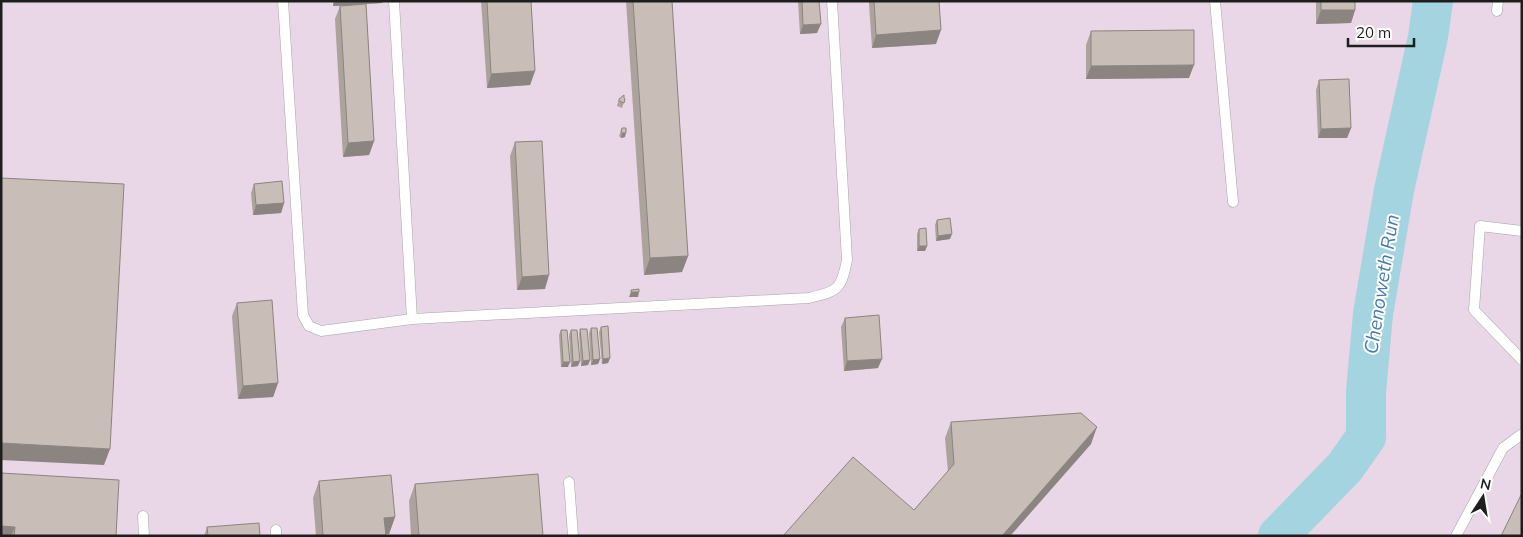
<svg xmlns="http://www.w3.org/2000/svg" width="1523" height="537" font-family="Mulish,sans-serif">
<rect width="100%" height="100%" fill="#f0ebe4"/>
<path fill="#e9d6e6" d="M1 1H1522V536H1Z"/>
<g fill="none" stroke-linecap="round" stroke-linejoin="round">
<path stroke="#a3d4df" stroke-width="40" d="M1278 536 1345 467 1366 437V392L1373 314 1394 190 1428 37 1433 1"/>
<g stroke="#a5a5a5" stroke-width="11">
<path id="lane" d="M283 1 303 315 309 326 321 331 412 319
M394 1 412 319 809 298C838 291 841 290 847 260L832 1
M1215 1 1233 202
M1497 11 1498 1
M1522 231 1480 226 1474 310 1522 360
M569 482 573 536
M143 516 144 536
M276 530V536
M1456 536 1503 448 1522 434"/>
</g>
<use href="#lane" stroke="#fff" stroke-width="10"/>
</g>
<path fill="#aca39d" d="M333 1H383L382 3 366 4 374 141 369 155 343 157 335 19 340 6H333Z
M481 1H531L535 71 530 85 487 88Z
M626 1H672L688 256 682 272 644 275Z
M798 1H819L817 33 800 34Z
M869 1H939L936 44 872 48 869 4Z
M1316 1H1355V10L1351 23 1316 24Z
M1091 31 1189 78 1086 79V45Z
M1319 80 1351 128 1347 138H1318L1316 90Z
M624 98 625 99 622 108 617 106 619 99Z
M622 128 625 137 621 138 619 136Z
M515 142 545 289 517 290 510 156Z
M254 184 284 203 281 213 253 215 251 193Z
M937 220 950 239 936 241 935 225Z
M919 229 927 246 925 251H917V234Z
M237 303 278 383 273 397 238 399 232 316Z
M845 318 878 368 844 371 841 327Z
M601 327 610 358 608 363 602 364 599 332Z
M591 328 600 359 598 364 591 365 589 333Z
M580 329 590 360 588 365 581 366 579 334Z
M561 330 568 367H561L559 335Z
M571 330 578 366 571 367 569 335Z
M951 422 1091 444 1010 536H783L914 510 948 472 945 438Z
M1 473 116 536H1Z
M319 481 395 517 389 534H386V536H316L313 498Z
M415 484 543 536H411L409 501Z
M207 527 260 536H204Z"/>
<path fill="#8c8480" d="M335 1H383L382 3 333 6Z
M1321 10H1355L1351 23 1316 24Z
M821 24 817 33 800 34 803 25Z
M941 30 936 44 872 48 876 35Z
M1194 65 1189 78 1086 79 1091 66Z
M535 71 530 85 487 88 491 74Z
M1351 128 1347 138H1318L1321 129Z
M622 133H626L625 137 621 138Z
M374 141 369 155 343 157 348 143Z
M284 203 281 213 253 215 256 205Z
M952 234 950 239 936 241 938 236Z
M919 246H927L925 251H917Z
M688 256 682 272 644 275 650 258Z
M549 275 545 289 517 290 522 277Z
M631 292H639L638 297H629Z
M610 358 608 363 602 364 603 359Z
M600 359 598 364 591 365 593 360Z
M882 359 878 368 844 371 847 361Z
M590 360 588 365 581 366 583 361Z
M580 361 578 366 571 367 573 362Z
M563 362H570L568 367H561Z
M278 383 273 397 238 399 243 386Z
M1097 427 1091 444 1010 536H1002Z
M1 443 110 449 104 465 1 460Z
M395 517 389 534H378L384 518Z
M1 526 15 527 11 536H1Z"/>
<path fill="#c8bdb7" stroke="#8c8480" d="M487 1H531L535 71 491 74Z
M633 1H672L688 256 650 258Z
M802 1H819L821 24 803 25Z
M874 1H939L941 30 876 35Z
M1321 1H1355V10H1321Z
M366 4 374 141 348 143 340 6Z
M1194 30V65L1091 66V31Z
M1349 79 1351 128 1321 129 1319 80Z
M624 95V98L625 99 624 103 619 101V99Z
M622 128H626V133H622L621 131Z
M542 141 549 275 522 277 515 142Z
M1 178 124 184 110 449 1 443Z
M282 181 284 203 256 205 254 184Z
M950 218 952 234 938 236 937 220Z
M926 228 927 246H919V229Z
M639 289V292H631V290Z
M272 300 278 383 243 386 237 303Z
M879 315 882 359 847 361 845 318Z
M608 326 610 358 603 359 601 327Z
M591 328H597L600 359 593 360Z
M580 329H587L590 360 583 361Z
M561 330H567L570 362H563Z
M571 330H577L580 361 573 362Z
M1081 413 1097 427 1002 536H783L853 457 914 510 954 464 951 422Z
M1 473 119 480 116 536H14L15 527 1 526Z
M538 474 543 536H419L415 484Z
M391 475 395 517 384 518 386 536H323L319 481Z
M1522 493V536H1501Z
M259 523 260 536H208L207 527Z"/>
<g text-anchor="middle" stroke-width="4" stroke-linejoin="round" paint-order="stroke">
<g font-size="19" font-style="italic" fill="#447baa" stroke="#fff">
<text transform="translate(1381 284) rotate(-81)" y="7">Chenoweth Run</text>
</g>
</g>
<rect width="1523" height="537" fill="none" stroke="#1e1e1e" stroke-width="5"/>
<g transform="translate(1483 497) rotate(12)" stroke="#ffffff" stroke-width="4" paint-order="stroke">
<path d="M0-4L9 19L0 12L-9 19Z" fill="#1e1e1e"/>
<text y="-8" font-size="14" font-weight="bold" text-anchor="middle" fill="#1e1e1e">N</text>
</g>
<path d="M1348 38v8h66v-8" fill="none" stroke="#1e1e1e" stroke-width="2.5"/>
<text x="1356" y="38" font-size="15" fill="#1e1e1e" stroke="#ffffff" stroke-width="4" paint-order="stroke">20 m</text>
</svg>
